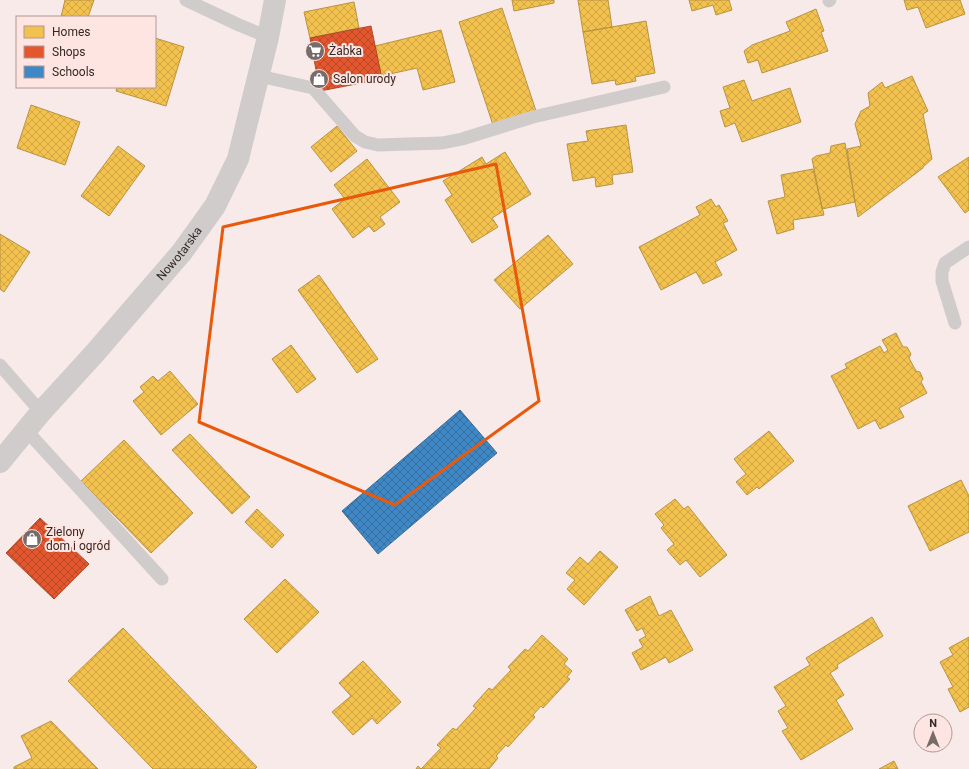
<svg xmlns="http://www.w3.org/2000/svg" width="969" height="769" font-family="Roboto,sans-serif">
<defs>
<pattern id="homes-cross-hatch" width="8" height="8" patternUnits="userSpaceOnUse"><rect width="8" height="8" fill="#f2c14e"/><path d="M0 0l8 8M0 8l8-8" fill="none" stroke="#d0a644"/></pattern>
<pattern id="shops-cross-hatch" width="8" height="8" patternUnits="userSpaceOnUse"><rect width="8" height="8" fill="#e4572e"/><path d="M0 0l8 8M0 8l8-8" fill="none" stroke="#b94827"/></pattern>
<pattern id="schools-cross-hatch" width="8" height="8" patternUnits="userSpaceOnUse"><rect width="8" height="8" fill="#3f88c5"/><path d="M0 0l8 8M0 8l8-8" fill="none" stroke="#356fa0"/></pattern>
</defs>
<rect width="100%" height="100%" fill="#f8eae8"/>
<path fill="url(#homes-cross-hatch)" stroke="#b99342" d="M65 0H94L88 17H61Z
M512 0H554V3L514 11Z
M578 0H608L612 27 583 32Z
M689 0H729L732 10 716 15 713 5 692 11Z
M904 0H960L965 14 926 28 918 7 907 10Z
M354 2 359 28 310 38 304 12Z
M502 8 536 111 493 125 459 22Z
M816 9 824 31 821 32 828 51 762 73 758 60 748 63 744 51 752 45 790 31 786 22Z
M646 21 655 73 635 77 636 81 616 85 615 80 592 84 583 32Z
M441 30 455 82 423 90 417 68 381 76 375 46Z
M155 38 184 47 166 106 116 91 117 87H155Z
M912 76 928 111 923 114 932 159 923 167V168L858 217 855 202 847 149 861 146 855 124 861 111 870 106 868 93 882 82 885 88Z
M744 80 752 101 790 88 801 122 742 142 735 123 725 127 720 111 730 108 723 87Z
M31 105 80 122 65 165 17 148Z
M626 125 633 172 612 175 613 184 596 187 595 177 573 181 567 144 588 141 586 131Z
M337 126 357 151 331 172 311 147Z
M845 143 855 202 822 209 812 159 816 156 830 153 831 146Z
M118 146 145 166 109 216 81 196Z
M505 152 531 194 492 218 498 227 472 243 445 200 452 195 443 181 482 157 486 164Z
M969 157V210L965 213 938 177Z
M367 159 400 202 380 217 385 224 374 232 369 226 353 238 332 209 345 199 334 185Z
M813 169 824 215 793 220 794 229 777 234 768 201 785 197 781 175Z
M711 199 716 207 719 205 728 221 723 223 737 250 715 262 722 275 703 284 696 272 661 290 639 247 700 215 696 207Z
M0 234 30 252 4 292 0 289Z
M548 235 573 264 520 309 494 280Z
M319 275 378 359 357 373 298 290Z
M896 333 903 347H907L911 354 909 358 916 371 920 372 923 379 921 382 927 393 899 408 904 417 880 429 875 420 858 429 831 376 847 368 845 364 880 346 884 353 888 350 882 340Z
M291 345 316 379 297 393 272 359Z
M170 371 198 404 161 435 133 401 144 392 140 387 153 376 158 381Z
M769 431 794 461 759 489 757 487 747 495 736 482 746 474 734 459Z
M190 434 250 497 232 514 172 450Z
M124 440 193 513 151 553 81 481Z
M961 480 969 496V532L930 551 908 506Z
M675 499 684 509 688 506 727 555 700 577 686 560 680 565 667 550 674 544 661 528 664 525 655 514Z
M257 509 284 535 272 548 245 522Z
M600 551 618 567 584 605 567 589 575 580 566 573 580 557 588 564Z
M285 579 319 612 277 653 244 619Z
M650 596 659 616 671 610 693 650 669 663 666 657 641 670 632 653 643 647 639 640 646 636 642 628 637 631 625 610Z
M872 617 883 636 837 665 838 668 830 673 844 695 836 700 853 729 801 760 782 731 788 728 778 711 786 706 774 687 810 665 806 658Z
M123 628 257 767 255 769H153L68 681Z
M542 635 568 659 564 664 572 671 567 677 570 679 543 708 541 706 533 715 535 717 508 747 506 745 496 756 498 758 489 769H416L418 766 421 769 441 748 437 745 453 728 456 730 476 708 473 706 489 688 492 690 511 670 508 667 525 649 528 651Z
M969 637V707L960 712 948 689 953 687 940 662 953 655 949 648Z
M363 661 401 702 377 724 372 718 353 735 332 712 351 696 339 683Z
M51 721 98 769H14V767L32 758 21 736Z
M894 761 898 769H879Z"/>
<path fill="url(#shops-cross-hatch)" stroke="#af492c" d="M371 26 382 79 320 91 310 38Z
M40 518 89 564 54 599 6 553Z"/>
<path fill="url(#schools-cross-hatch)" stroke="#3b6b95" d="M460 410 497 453 378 554 342 511Z"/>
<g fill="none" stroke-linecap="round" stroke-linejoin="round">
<path stroke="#d0cccc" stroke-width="13" d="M186 0 239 25 268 37
M829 1 830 0
M259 76 313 88 355 136 365 142 378 145 442 143 462 139 533 117 664 87
M955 323 942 281V272L945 263 969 247
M0 365 41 412
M26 430 162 579"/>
<path stroke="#d0cccc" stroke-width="22" id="s1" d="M0 462 41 412 94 354 182 252 215 206 238 159 268 37 275 0"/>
</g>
<path fill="none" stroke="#e8590c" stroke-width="3" stroke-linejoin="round" d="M496 164 539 401 395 505 199 422 223 227Z"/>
<defs>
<g id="supermarket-disc" transform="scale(1)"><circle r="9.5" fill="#786c6a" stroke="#ffe5e1"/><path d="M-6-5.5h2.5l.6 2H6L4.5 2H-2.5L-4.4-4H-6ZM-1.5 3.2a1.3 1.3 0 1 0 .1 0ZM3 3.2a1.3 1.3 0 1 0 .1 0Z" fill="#fff"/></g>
<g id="shop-disc" transform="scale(1)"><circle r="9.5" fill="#786c6a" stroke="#ffe5e1"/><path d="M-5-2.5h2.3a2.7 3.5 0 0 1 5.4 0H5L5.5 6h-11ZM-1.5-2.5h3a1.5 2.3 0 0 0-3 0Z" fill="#fff"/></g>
</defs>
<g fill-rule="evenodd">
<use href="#supermarket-disc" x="315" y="51"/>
<use href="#shop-disc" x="319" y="79"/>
<use href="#shop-disc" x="32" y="539"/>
</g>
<g text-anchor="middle" stroke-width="4" stroke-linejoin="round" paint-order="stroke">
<g font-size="12" fill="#332826" stroke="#ffe5e1" text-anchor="start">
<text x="329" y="55">Żabka</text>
<text x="333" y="83">Salon urody</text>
<text x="46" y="536">Zielony<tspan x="46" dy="14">dom i ogród</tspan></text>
</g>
<g font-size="12" fill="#332826" stroke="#ffe5e1">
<text dy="4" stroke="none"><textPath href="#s1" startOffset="275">Nowotarska</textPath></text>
</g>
</g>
<rect x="16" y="16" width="140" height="72" fill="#ffe5e1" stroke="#ad9996"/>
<rect x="24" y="26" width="20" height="12" fill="#f2c14e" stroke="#ad9996"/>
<text x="52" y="36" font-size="12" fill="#332826">Homes</text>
<rect x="24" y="46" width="20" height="12" fill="#e4572e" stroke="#ad9996"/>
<text x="52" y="56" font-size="12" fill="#332826">Shops</text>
<rect x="24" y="66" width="20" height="12" fill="#3f88c5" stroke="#ad9996"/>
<text x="52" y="76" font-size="12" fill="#332826">Schools</text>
<g transform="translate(933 733)"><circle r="19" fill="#ffe5e1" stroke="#ad9996"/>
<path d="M0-3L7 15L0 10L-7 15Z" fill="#786c6a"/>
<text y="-6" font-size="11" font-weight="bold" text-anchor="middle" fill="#332826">N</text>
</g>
</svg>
